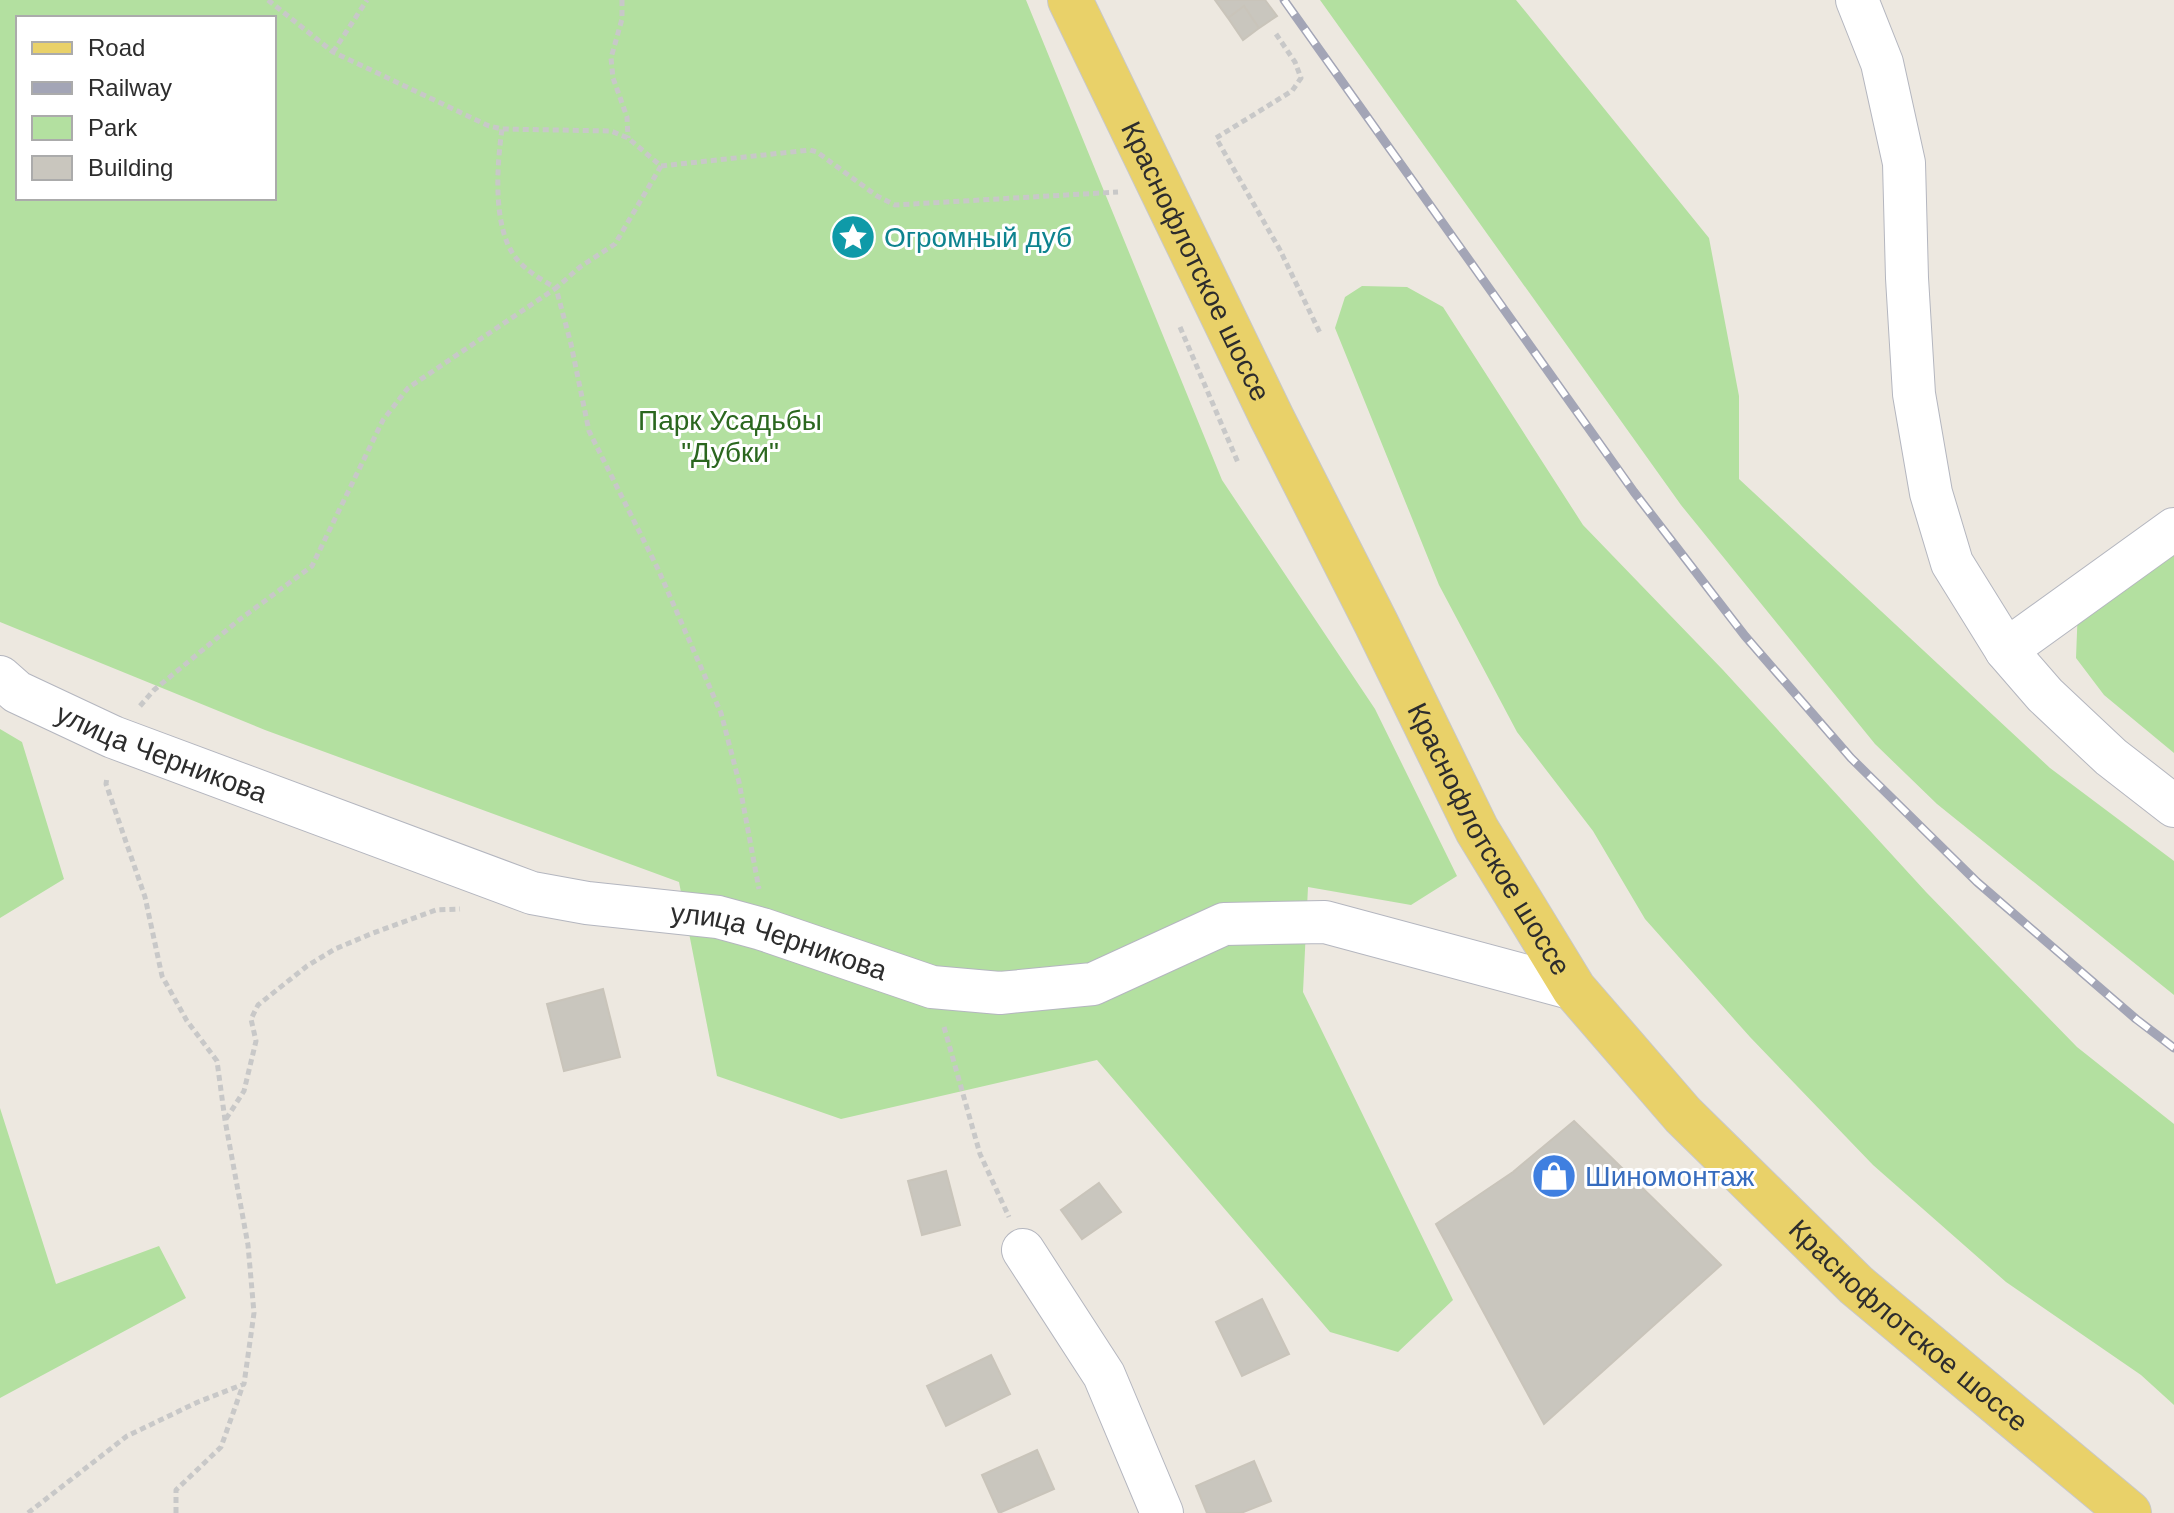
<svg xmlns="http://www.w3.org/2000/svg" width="2174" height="1513" font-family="Helvetica,sans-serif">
<rect width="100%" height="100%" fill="#ede8e0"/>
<path fill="#b3e0a0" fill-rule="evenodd" d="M0 0H1026L1222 480 1375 709 1457 876 1411 905 1308 887 1303 992 1453 1300 1398 1352 1330 1332 1097 1060 841 1119 717 1076 679 882 265 730 0 622ZM18 18H274V198H18Z
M1320 0H1516L1709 238 1739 396V479L2050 768 2174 861V995L1937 804 1875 744 1681 505Z
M1362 286 1407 287 1443 307 1583 525 1723 670 1926 892 2077 1047 2174 1124V1405L2141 1375 2006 1282 1873 1165 1750 1037 1645 919 1593 831 1517 732 1439 585 1335 328 1345 297Z
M2174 514V753L2104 695 2076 658 2078 606Z
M0 729 22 742 64 879 0 918Z
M0 1108 56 1284 159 1246 186 1298 0 1398Z"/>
<path fill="#c9c6be" stroke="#c9c4ba" stroke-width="2" d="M1215 0H1265L1277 16 1259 28 1244 6 1228 18Z
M1244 6 1259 28 1243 40 1228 18Z
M603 989 620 1057 564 1071 547 1004Z
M1574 1121 1721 1265 1544 1424 1436 1224 1513 1172Z
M946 1171 960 1225 922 1235 908 1181Z
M1099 1183 1121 1212 1082 1239 1061 1210Z
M1262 1299 1289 1354 1242 1376 1216 1322Z
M991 1355 1010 1394 946 1426 927 1386Z
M1037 1450 1054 1489 999 1513 982 1475Z
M1254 1461 1271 1501 1241 1513H1207L1196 1486Z"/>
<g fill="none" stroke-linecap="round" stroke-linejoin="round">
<g stroke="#b4b6bf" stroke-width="44">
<g id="minor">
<path d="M1857 0 1882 63 1904 163 1907 278 1914 394 1931 493 1952 563 2006 650 2045 695 2111 757 2174 806"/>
<path d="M2006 650 2174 529"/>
<path id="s1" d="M0 677 17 692 113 737 532 893 587 903 718 917 762 929 932 987 1000 993 1093 984 1224 924 1325 922 1574 989"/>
<path d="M1023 1250 1104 1375 1162 1513"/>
</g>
</g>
<g stroke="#c8c8c8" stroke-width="46">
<g id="major">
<path id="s2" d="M1070 0 1272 418 1376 623 1477 830 1574 989 1683 1115 1856 1285 2129 1513"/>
</g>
</g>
<path stroke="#c8c8c8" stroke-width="5" stroke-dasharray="6 4" stroke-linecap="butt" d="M268 0 333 52 489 126 502 129 611 131 628 138 661 166 810 150 817 152 877 196 895 205 1118 192
M622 0V19L611 58 613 78 627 117 628 138
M1276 34 1295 62 1301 78 1292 91 1216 138 1280 250 1321 335
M333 52 367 0
M661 166 615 244 580 267 556 288 571 344 589 431 658 569 721 713 739 782 759 889
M1180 327 1239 465
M140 706 154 690 239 620 312 566 383 420 408 388 556 288C542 280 526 271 516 258 492 228 497 164 502 129
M944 1027 980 1154 1009 1217
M226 1119 244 1091 256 1041 251 1019 258 1005 307 966 335 949 373 933 436 910 460 909
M28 1513 127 1436 198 1402 244 1384 254 1313 248 1245 225 1120 217 1061 187 1021 162 976 145 897 106 784 107 777
M176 1513V1490L221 1447 243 1385"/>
<use href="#minor" stroke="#fff" stroke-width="42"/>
<use href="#major" stroke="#e9d169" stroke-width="44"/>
<g stroke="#a3a5b6" stroke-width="9">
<path id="rail" d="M1284 0 1634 492 1745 636 1851 758 1977 882 2136 1019 2174 1048"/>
</g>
<use href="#rail" stroke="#fff" stroke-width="6" stroke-dasharray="18" stroke-linecap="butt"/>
</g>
<defs>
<g id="sight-disc" transform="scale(2.3)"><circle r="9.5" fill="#0f9aa8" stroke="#fff"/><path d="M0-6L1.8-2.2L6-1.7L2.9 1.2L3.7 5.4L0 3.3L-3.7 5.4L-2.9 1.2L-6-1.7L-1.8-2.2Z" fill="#fff"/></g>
<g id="shop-disc" transform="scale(2.3)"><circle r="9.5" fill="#3f7fe0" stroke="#fff"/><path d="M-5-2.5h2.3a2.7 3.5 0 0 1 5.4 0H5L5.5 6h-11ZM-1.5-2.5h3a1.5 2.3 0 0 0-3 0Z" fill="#fff"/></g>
</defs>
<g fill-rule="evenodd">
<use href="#sight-disc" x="853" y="237"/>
<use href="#shop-disc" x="1554" y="1176"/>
</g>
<g text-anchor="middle" stroke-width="6" stroke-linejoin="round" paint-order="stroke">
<g font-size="28" fill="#0d838f" stroke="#fff" text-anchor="start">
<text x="884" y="247">Огромный дуб</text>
</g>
<g font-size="28" fill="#2d2d2d" stroke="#fff">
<text dy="10" stroke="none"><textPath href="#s2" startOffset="290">Краснофлотское шоссе</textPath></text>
<text dy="10" stroke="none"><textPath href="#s1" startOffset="180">улица Черникова</textPath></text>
<text dy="10" stroke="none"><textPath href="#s2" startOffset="938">Краснофлотское шоссе</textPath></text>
<text dy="10" stroke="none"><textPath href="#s1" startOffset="828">улица Черникова</textPath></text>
<text dy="10" stroke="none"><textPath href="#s2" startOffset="1586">Краснофлотское шоссе</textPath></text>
</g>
<g font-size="28" fill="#2b671f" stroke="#fff">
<text x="730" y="430">Парк Усадьбы<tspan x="730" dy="32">"Дубки"</tspan></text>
</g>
<g font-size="28" fill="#366cbe" stroke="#fff" text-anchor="start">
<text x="1585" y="1186">Шиномонтаж</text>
</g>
</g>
<rect x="16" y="16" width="260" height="184" fill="#ffffff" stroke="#ababab" stroke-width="2"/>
<rect x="32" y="42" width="40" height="12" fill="#e9d169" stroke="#ababab" stroke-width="2"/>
<text x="88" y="56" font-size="24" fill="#2d2d2d">Road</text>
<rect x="32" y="82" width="40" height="12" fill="#a3a5b6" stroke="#ababab" stroke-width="2"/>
<text x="88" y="96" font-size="24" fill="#2d2d2d">Railway</text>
<rect x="32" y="116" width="40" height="24" fill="#b3e0a0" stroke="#ababab" stroke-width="2"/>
<text x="88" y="136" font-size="24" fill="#2d2d2d">Park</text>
<rect x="32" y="156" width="40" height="24" fill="#c9c6be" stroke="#ababab" stroke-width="2"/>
<text x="88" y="176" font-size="24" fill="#2d2d2d">Building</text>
</svg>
